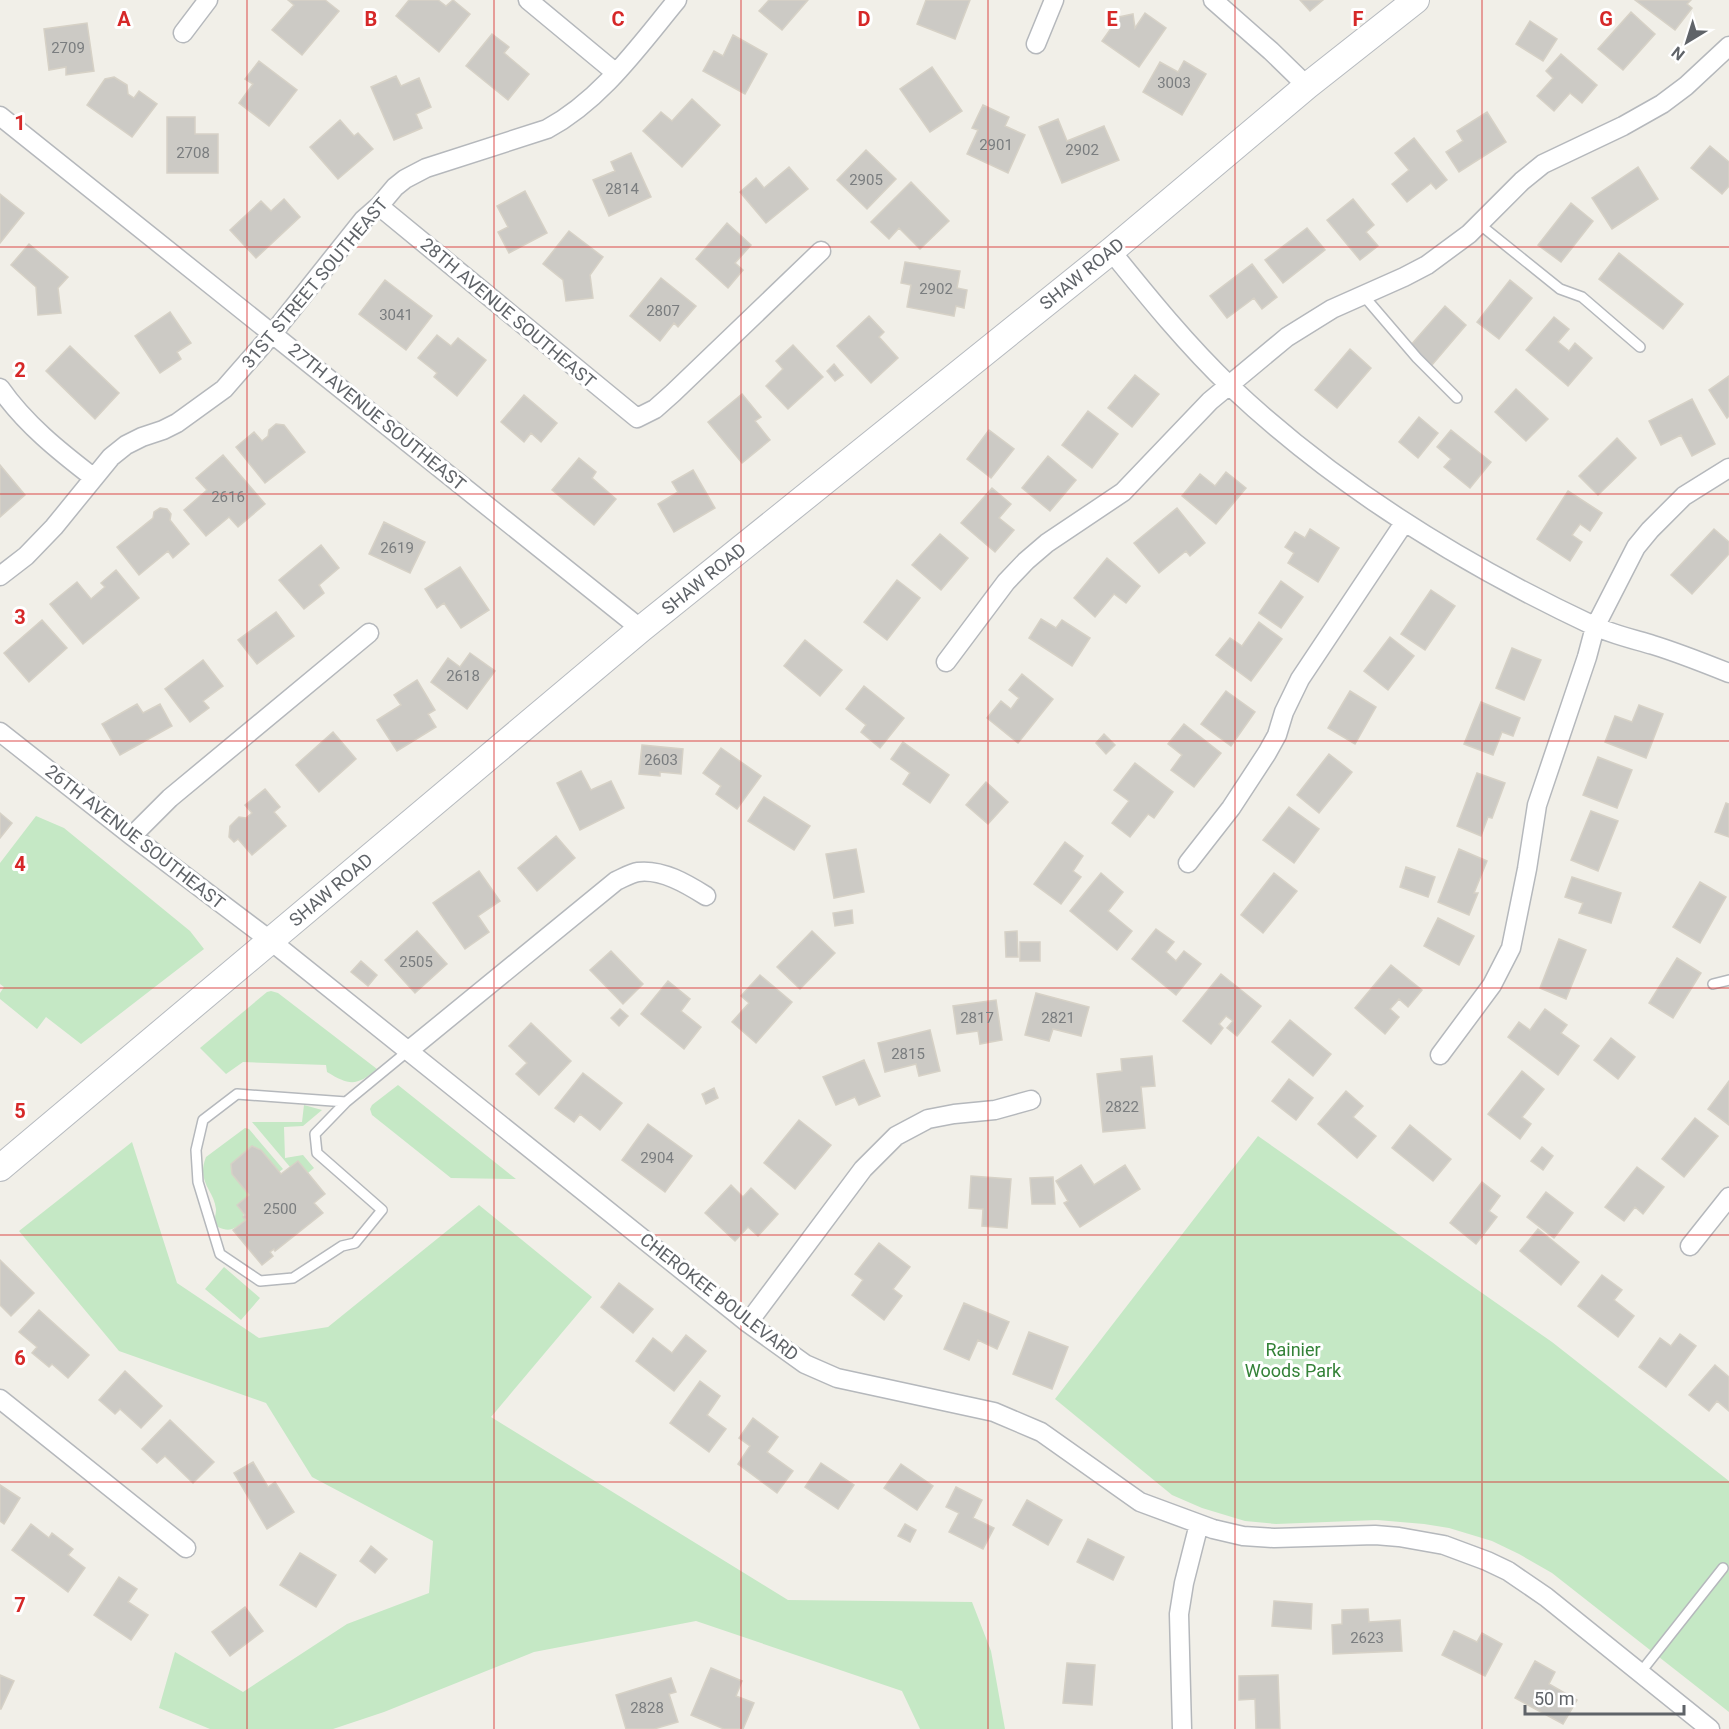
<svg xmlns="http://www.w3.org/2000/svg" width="1729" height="1729" font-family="Roboto,sans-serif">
<rect width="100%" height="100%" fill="#f1efe8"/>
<path fill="#c5e8c5" d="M36 816 64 828 190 931 204 949 81 1044 46 1017 37 1029 0 999V993L4 987 0 984V863Z
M271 991 278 993 377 1069C357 1086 350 1086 327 1072L326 1065 243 1062 226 1074 200 1048 267 992Z
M398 1085 516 1179 451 1178 372 1115 370 1109 372 1105Z
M304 1105 322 1110 303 1126 284 1127 285 1158 303 1155 314 1168 308 1173 298 1161 290 1167 252 1122H302Z
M245 1128 249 1129 283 1169 279 1172 261 1150 253 1146 231 1164 232 1174 249 1195 243 1217 246 1220C235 1228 231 1233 218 1227 213 1216 216 1218 216 1209 214 1190 196 1182 206 1157Z
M1258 1136 1552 1342 1729 1481V1712L1552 1573 1519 1554 1492 1541 1449 1528 1424 1524 1377 1520 1276 1524 1245 1521 1202 1508 1172 1495 1055 1399Z
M132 1142 177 1283 259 1338 328 1327 479 1205 592 1297 491 1417 788 1600 972 1602 991 1651 1005 1729H920L902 1691 696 1621 534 1652 384 1712 333 1729H210L159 1708 175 1652 243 1692 347 1624 429 1593 433 1541 312 1477 266 1403 119 1351 19 1231Z
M224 1267 260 1298 241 1320 205 1289Z"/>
<path fill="#cccac5" stroke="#d6d1c6" stroke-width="1.5" d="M288 0H325L339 11 302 55 272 30 294 5Z
M409 0H438L446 6 453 0 470 14 439 52 396 16Z
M769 0H808L782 30 759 11Z
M926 0H970L955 39 917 24Z
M1300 0H1323L1310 11Z
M1635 0H1691L1687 4 1692 8 1675 30Z
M1631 12 1655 34 1623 70 1598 49Z
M1145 13 1166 28 1139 67 1102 41 1119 17 1133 14 1135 28Z
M1530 21 1557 39 1543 61 1516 44Z
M87 23 94 71 66 75V67L49 70 44 29Z
M492 34 509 47 504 53 529 74 508 100 466 66Z
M733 35 767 54 745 94 703 71 714 51 723 56Z
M1561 54 1597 85 1582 103 1570 93 1554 111 1537 96 1553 78 1546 71Z
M259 61 297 90 269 126 239 103 253 84 245 79Z
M1184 61 1206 74 1182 115 1143 92 1160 62 1178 72Z
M932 67 962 111 930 132 900 89Z
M396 76 401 86 419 78 431 107 416 114 422 128 394 140 371 87Z
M114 77 127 85 128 94 134 98 139 91 157 104 132 137 87 105 105 79Z
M692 99 720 125 682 167 643 131 661 112 672 121Z
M983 105 1009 117 1005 126 1025 135 1008 173 967 154 978 130 972 128Z
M1487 112 1506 142 1459 172 1446 152 1463 141 1457 131Z
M167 117H195V134H218V173H167Z
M1058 119 1067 141 1104 126 1119 160 1062 183 1039 127Z
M340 120 354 136 358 133 373 149 338 179 310 147Z
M1414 138 1447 180 1436 189 1431 183 1407 202 1392 184 1409 170 1395 153Z
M1710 146 1729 162V186L1722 194 1691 168Z
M866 150 896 179 867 209 837 180Z
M631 153 651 197 609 216 593 180 615 171 611 162Z
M789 167 808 189 766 223 740 192 756 178 764 188Z
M1638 167 1658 199 1612 229 1592 198Z
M911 182 949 221 920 249 899 228 889 239 871 222Z
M525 191 547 233 509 253 498 232 508 227 497 206Z
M0 194 24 213 0 243Z
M284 199 300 217 256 258 230 230 261 201 271 211Z
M1353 199 1374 225 1366 232 1378 246 1360 260 1327 220Z
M1571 203 1593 221 1561 262 1538 245Z
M727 223 751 245 735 263 743 270 728 288 696 259Z
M1307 228 1325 250 1283 283 1265 260Z
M569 231 603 257 590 275 593 298 566 301 563 280 543 264Z
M29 244 68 277 58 288 61 313 38 315 36 287 11 265Z
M1619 253 1683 304 1663 329 1599 279Z
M905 262 960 271 957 288 967 290 964 308 956 306 954 316 907 307 911 285 901 283Z
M1252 264 1277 297 1262 309 1254 298 1227 318 1210 296Z
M661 278 696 306 678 327 674 323 660 341 630 316Z
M385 280 432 316 406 350 359 314Z
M1510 280 1532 298 1499 339 1477 322Z
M1445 306 1466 325 1432 365 1410 346Z
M170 312 191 343 177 352 181 359 160 373 135 336Z
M869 316 884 332 879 337 898 358 871 383 837 346Z
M1554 317 1569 329 1558 342 1569 351 1575 343 1592 358 1568 386 1526 350Z
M437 335 451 346 458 338 486 360 457 396 434 377 437 373 418 358Z
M793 345 823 377 788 409 766 386 783 369 776 361Z
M70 346 119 393 95 419 46 371Z
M1350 349 1371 368 1337 408 1315 390Z
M834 364 843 375 835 381 827 371Z
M1135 375 1159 394 1132 427 1108 408Z
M1729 376V416L1727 418 1709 390Z
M1516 389 1548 419 1526 441 1495 412Z
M742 394 761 417 755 421 770 440 742 463 708 422Z
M524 395 557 423 541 442 531 433 524 442 501 422Z
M1692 399 1715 444 1692 456 1681 435 1661 445 1649 421Z
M1088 411 1118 434 1092 468 1062 445Z
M1419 417 1438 433 1418 458 1399 442Z
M276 424 284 425 305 452 265 483 236 447 254 432 262 441 268 436 269 430Z
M989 430 1014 449 991 478 967 459Z
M1451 430 1491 462 1470 488 1444 467 1451 459 1437 447Z
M1617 438 1636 458 1598 495 1579 476Z
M223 455 265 504 238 527 229 517 206 536 184 510 207 490 196 478Z
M1048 456 1076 480 1050 511 1022 488Z
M579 458 596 472 592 478 616 499 594 525 552 490Z
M0 465 25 495 0 517Z
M693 470 715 508 674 532 658 504 678 492 672 482Z
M1226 472 1246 488 1216 524 1182 496 1200 474 1215 486Z
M992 488 1011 504 999 518 1014 530 995 552 961 523Z
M1568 491 1602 513 1590 531 1580 524 1572 535 1582 542 1570 561 1537 539Z
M160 508 167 509 171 514 170 520 189 544 173 558 168 551 139 575 117 547 153 518 154 512Z
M1177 508 1205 543 1190 556 1186 551 1159 573 1134 543Z
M384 522 425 542 410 573 369 554Z
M1310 529 1339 548 1318 582 1288 563 1294 553 1285 547 1295 532 1305 538Z
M1714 529 1729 542V554L1692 594 1671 575Z
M940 534 968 558 941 590 912 565Z
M321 545 339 568 319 585 324 593 304 609 279 580Z
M1107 558 1140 586 1126 603 1114 594 1095 617 1074 598Z
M460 567 489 610 461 628 444 603 437 608 425 589Z
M116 570 139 598 83 644 50 604 77 582 91 599 105 587 101 583Z
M897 580 920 598 887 640 864 622Z
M1281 581 1303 597 1281 628 1259 613Z
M1431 590 1455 606 1425 650 1401 634Z
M276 612 294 636 257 664 238 640Z
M1041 619 1056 628 1062 620 1090 638 1072 666 1029 638Z
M42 620 67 648 29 682 4 653Z
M1259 622 1282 639 1251 681 1216 655 1230 638 1242 646Z
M1390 637 1414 656 1388 690 1364 671Z
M805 640 842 670 820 696 784 666Z
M1512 648 1541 660 1524 700 1496 688Z
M470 653 495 671 467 709 431 682 448 658 460 667Z
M203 660 223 686 203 701 209 708 190 722 165 689Z
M1022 674 1053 699 1018 743 987 718 1001 701 1011 709 1019 698 1009 690Z
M417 680 435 710 428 714 436 727 397 751 377 720 401 705 394 695Z
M864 686 904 718 880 748 861 732 866 725 846 709Z
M1226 691 1255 712 1231 746 1201 724Z
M1350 691 1376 707 1355 744 1328 728Z
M1481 702 1520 718 1513 736 1502 732 1493 755 1464 744Z
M137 704 143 713 160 704 172 726 120 755 102 724Z
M1639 705 1663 714 1646 758 1605 742 1615 716 1632 722Z
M1184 724 1221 753 1194 787 1171 770 1182 755 1168 744Z
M333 732 356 759 319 792 296 765Z
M1104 734 1115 745 1106 754 1096 743Z
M903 742 949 775 930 803 903 784 910 773 891 759Z
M642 745 683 749 681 774 660 772V776L639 774Z
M721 748 761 776 737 809 716 794 721 786 703 773Z
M1329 754 1352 772 1319 813 1297 795Z
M1598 757 1632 770 1617 808 1583 795Z
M1135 763 1173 792 1154 818 1148 814 1130 837 1112 823 1129 801 1114 790Z
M581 771 591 790 611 781 624 808 580 830 557 783Z
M1477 773 1505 783 1492 818 1488 817 1481 836 1457 826Z
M986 782 1008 802 988 824 966 805Z
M265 789 280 807 274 812 286 826 252 855 238 839 234 842 229 837 230 826 239 817 246 818 252 813 245 805Z
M764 797 810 826 794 850 748 821Z
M1726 803 1729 804V837L1715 832Z
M1289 807 1319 829 1294 863 1263 840Z
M1591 811 1618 821 1598 871 1571 860Z
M0 813 12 823 0 838Z
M556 836 575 858 537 891 518 868Z
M1065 842 1083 856 1073 871 1081 877 1061 904 1034 884Z
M856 849 864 892 834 898 826 854Z
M1459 849 1487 861 1474 893H1478L1469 915 1438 902Z
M1406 867 1435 877 1428 897 1400 887Z
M479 871 500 901 478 916 489 932 465 949 433 903Z
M1101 873 1123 892 1108 911 1132 931 1117 950 1070 911Z
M1274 873 1297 891 1263 933 1241 915Z
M1572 877 1621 893 1611 923 1579 913 1583 903 1565 897Z
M1700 882 1726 897 1700 943 1673 927Z
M852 910 853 923 835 926 833 913Z
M1438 918 1474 936 1459 965 1424 946Z
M1156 929 1174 942 1166 952 1176 961 1184 951 1201 964 1176 995 1132 959Z
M417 931 447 964 415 993 385 960Z
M812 931 835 953 800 989 777 967Z
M1017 931 1018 957H1006L1005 932Z
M1559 939 1586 950 1566 999 1540 988Z
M1020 942H1040V961H1020Z
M611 951 643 984 623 1004 590 970Z
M1677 958 1701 973 1673 1018 1649 1003Z
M361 961 377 975 368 986 351 972Z
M1391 965 1422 990 1408 1007 1399 999 1390 1009 1399 1017 1385 1034 1355 1008Z
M1221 974 1261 1006 1237 1036 1227 1028 1233 1021 1226 1016 1219 1024 1223 1028 1211 1044 1183 1021Z
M760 975 792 1002 756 1043 732 1022 749 1003 741 996Z
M668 981 690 999 681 1011 701 1027 684 1049 641 1014Z
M1036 993 1089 1007 1081 1036 1053 1029 1049 1041 1025 1035Z
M996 1000 1002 1040 980 1044 978 1031 957 1034 953 1006Z
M620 1009 628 1016 619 1026 611 1018Z
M1545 1009 1567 1025 1561 1033 1579 1046 1558 1075 1508 1037 1519 1022 1530 1030Z
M1290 1020 1331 1054 1313 1076 1272 1042Z
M531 1023 571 1061 539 1095 516 1074 527 1063 509 1046Z
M930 1030 940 1071 919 1076 916 1064 885 1072 878 1043Z
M1611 1038 1635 1057 1618 1079 1594 1060Z
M1152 1056 1155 1086 1141 1087 1145 1128 1103 1132 1097 1074 1122 1071 1121 1059Z
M864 1060 880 1096 859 1105 855 1097 836 1105 823 1077Z
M1522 1071 1544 1089 1522 1117 1531 1124 1520 1139 1488 1114Z
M583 1073 622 1103 600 1130 580 1114 574 1122 555 1108Z
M1289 1079 1313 1098 1296 1120 1272 1101Z
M1729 1081V1125L1708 1109Z
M714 1088 718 1098 706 1104 702 1094Z
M1346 1091 1363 1106 1353 1117 1376 1136 1357 1158 1318 1124Z
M1695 1118 1718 1136 1684 1177 1662 1159Z
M799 1120 831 1145 795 1189 764 1163Z
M648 1124 692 1156 665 1192 622 1160Z
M1410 1125 1451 1159 1433 1181 1392 1148Z
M252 1146 261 1150 281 1174 298 1161 325 1194 314 1203 323 1213 275 1251 274 1249 270 1252 273 1256 262 1265 233 1230 246 1220 243 1217 245 1215 237 1205 249 1195 232 1174 231 1164Z
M1542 1147 1553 1156 1543 1170 1531 1161Z
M1081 1165 1094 1185 1125 1165 1140 1189 1080 1227 1064 1203 1068 1201 1056 1181Z
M1637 1167 1664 1187 1643 1214 1635 1207 1624 1221 1605 1207Z
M971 1176 1011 1179 1007 1228 982 1226 983 1209 969 1208Z
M1053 1177 1055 1204H1032L1030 1178Z
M1482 1182 1500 1196 1489 1211 1497 1217 1476 1244 1450 1223Z
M731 1185 743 1197 751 1188 778 1214 758 1236 748 1227 735 1241 705 1213Z
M1546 1192 1573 1213 1554 1238 1527 1217Z
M1538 1229 1579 1262 1561 1285 1520 1251Z
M879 1243 910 1267 893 1289 902 1296 884 1320 852 1295 863 1280 855 1274Z
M0 1260 34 1293 11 1316 0 1305Z
M1602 1275 1622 1290 1614 1300 1634 1316 1618 1337 1578 1306Z
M619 1283 653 1309 633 1333 601 1307Z
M964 1303 1009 1322 997 1349 978 1340 969 1360 944 1349Z
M39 1310 89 1355 68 1378 52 1364 49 1367 32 1353 37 1347 19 1332Z
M1029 1332 1068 1347 1052 1389 1013 1374Z
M1680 1334 1696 1346 1666 1387 1639 1367 1660 1338 1671 1346Z
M686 1335 706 1351 674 1391 636 1361 653 1338 672 1353Z
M1715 1365 1729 1377V1411L1717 1401 1709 1411 1689 1395Z
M125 1371 162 1406 141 1428 120 1409 115 1414 99 1400Z
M700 1381 720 1396 707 1415 726 1429 709 1452 670 1423Z
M753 1418 778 1437 767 1452 793 1471 777 1493 738 1464 750 1446 739 1438Z
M170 1420 214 1462 193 1483 165 1456 157 1463 142 1449Z
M253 1462 268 1487 275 1482 294 1512 267 1529 234 1473Z
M821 1463 854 1485 838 1509 805 1487Z
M901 1464 933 1486 917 1510 884 1488Z
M0 1485 20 1498 4 1524 0 1521Z
M956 1487 982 1500 973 1518 994 1528 983 1549 949 1532 959 1513 946 1507Z
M1027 1500 1062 1520 1048 1545 1013 1525Z
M31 1524 49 1538 52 1533 73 1549 68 1555 85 1568 68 1592 12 1550Z
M905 1524 916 1530 910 1542 898 1536Z
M1088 1539 1124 1557 1113 1580 1077 1562Z
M371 1546 387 1559 375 1573 360 1561Z
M300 1553 336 1575 316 1607 280 1585Z
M119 1577 137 1589 128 1602 148 1615 131 1640 94 1615Z
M1274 1601 1312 1604 1311 1629 1272 1626Z
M245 1607 263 1631 230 1656 212 1632Z
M1368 1609 1369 1622 1400 1620 1402 1651 1333 1654 1332 1625 1342 1624V1610Z
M1454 1631 1477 1642 1482 1633 1502 1644 1485 1676 1442 1655Z
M1535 1661 1555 1672 1549 1684 1577 1700 1563 1724 1515 1698Z
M1067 1663 1095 1665 1092 1705 1063 1703Z
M711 1668 742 1681 736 1696 754 1703 743 1729H724L691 1715Z
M0 1675 14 1681 1 1709H0Z
M1278 1675 1280 1729H1256L1255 1699 1239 1700V1676Z
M671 1678 676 1692 669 1694 678 1722 654 1729H626L616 1695Z"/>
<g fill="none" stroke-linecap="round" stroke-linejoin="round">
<g stroke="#b5b8bc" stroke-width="12">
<path id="lane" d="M1478 223 1560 289 1582 297 1640 347
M1363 295 1417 358 1457 398
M1713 984 1729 980
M346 1102 315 1134 317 1153 382 1210 355 1243 342 1246 293 1278 260 1281 220 1254 198 1182 196 1150 203 1120 237 1094 346 1102 408 1051
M1640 1673 1723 1568"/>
</g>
<g stroke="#b5b8bc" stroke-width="21">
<path id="street" d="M528 0 616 73
M1213 0 1271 51 1307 86
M183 33 208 0
M1036 44 1054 0
M0 116 641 629
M379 206 637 418 655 409 673 393 821 251
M1111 251C1149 298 1187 345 1231 387 1337 487 1460 563 1592 625 1611 634 1633 639 1653 645 1679 653 1704 663 1729 673
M0 388C25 424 59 451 94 478
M0 576 26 556 54 527 111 457 126 445 142 437 163 430 177 423 224 389 273 333 363 220 379 206 395 187 405 179 426 168 547 129C601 100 639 46 677 0
M946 662 1006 582 1026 561 1047 543 1123 492 1210 401 1287 337 1332 309 1404 277 1427 265 1469 234 1522 181 1543 164 1623 126 1662 104 1686 86 1729 46
M0 732 132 836 271 941 748 1323 805 1364 837 1378 994 1412 1041 1432 1140 1502 1213 1529 1243 1536 1274 1538 1375 1535 1399 1537 1444 1545 1487 1561 1508 1571 1546 1597 1710 1729
M132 836 170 798 369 633
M1188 863 1231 808 1267 753 1277 735 1284 712 1300 679 1404 523
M408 1051 616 881C623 878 631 873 638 872 662 869 687 884 706 896
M1440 1055 1492 985 1511 948 1527 869 1537 805 1587 657 1595 627 1636 547 1650 530 1684 496 1729 468
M1690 1246 1729 1197
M748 1323 863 1169 896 1136 928 1119 954 1114 995 1110 1031 1100
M0 1399 186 1548
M1182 1729 1179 1614 1184 1583 1199 1524"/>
</g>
<g stroke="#b6babf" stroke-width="28">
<path id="secondary" d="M0 1168 641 629 1111 251 1307 86 1416 0"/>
</g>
<use href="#lane" stroke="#fff" stroke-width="9"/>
<use href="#street" stroke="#fff" stroke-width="18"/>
<use href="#secondary" stroke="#fff" stroke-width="26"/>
</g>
<path fill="none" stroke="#d62828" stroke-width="1.5" stroke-opacity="0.55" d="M247 0V1729M494 0V1729M741 0V1729M988 0V1729M1235 0V1729M1482 0V1729M0 247H1729M0 494H1729M0 741H1729M0 988H1729M0 1235H1729M0 1482H1729"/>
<g text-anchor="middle" stroke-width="6" stroke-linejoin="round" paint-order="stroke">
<g font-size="15" fill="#7a7d7f">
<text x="68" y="53">2709</text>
<text x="1174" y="88">3003</text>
<text x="996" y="150">2901</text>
<text x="1082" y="155">2902</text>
<text x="193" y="158">2708</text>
<text x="866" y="185">2905</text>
<text x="622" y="194">2814</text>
<text x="936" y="294">2902</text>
<text x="663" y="316">2807</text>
<text x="396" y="320">3041</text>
<text x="228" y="502">2616</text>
<text x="397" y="553">2619</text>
<text x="463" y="681">2618</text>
<text x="661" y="765">2603</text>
<text x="416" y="967">2505</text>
<text x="977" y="1023">2817</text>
<text x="1058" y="1023">2821</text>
<text x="908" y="1059">2815</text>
<text x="1122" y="1112">2822</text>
<text x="657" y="1163">2904</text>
<text x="280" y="1214">2500</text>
<text x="1367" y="1643">2623</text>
<text x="647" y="1713">2828</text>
</g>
<g font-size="18" fill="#5f6368" stroke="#fff">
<text transform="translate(1082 274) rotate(-39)" y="6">SHAW ROAD</text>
<text transform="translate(315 283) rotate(-50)" y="6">31ST STREET SOUTHEAST</text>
<text transform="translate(508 313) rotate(40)" y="6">28TH AVENUE SOUTHEAST</text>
<text transform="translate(377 417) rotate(39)" y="6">27TH AVENUE SOUTHEAST</text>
<text transform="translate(704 579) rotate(-39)" y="6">SHAW ROAD</text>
<text transform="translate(135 837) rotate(38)" y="6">26TH AVENUE SOUTHEAST</text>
<text transform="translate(331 890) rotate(-40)" y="6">SHAW ROAD</text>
<text transform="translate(719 1297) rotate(38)" y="6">CHEROKEE BOULEVARD</text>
</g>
<g font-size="18" fill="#348238" stroke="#fff">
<text x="1293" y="1356">Rainier<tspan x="1293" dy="21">Woods Park</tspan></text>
</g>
</g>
<g font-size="20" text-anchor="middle" font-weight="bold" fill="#d62828" stroke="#fff" stroke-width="6" stroke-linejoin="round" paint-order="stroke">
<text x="124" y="26">A</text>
<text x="371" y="26">B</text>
<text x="618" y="26">C</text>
<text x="864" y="26">D</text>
<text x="1112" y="26">E</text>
<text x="1358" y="26">F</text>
<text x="1606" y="26">G</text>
<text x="20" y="130">1</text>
<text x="20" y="377">2</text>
<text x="20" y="624">3</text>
<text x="20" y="871">4</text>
<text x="20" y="1118">5</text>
<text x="20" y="1365">6</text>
<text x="20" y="1612">7</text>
</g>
<g transform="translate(1687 42) rotate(218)" stroke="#ffffff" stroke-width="4.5" paint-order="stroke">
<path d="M0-4.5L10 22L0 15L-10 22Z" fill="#5f6368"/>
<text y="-9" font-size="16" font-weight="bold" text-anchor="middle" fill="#5f6368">N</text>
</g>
<path d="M1525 1705v9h159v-9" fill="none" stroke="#5f6368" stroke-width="3"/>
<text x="1534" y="1705" font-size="18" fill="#5f6368" stroke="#ffffff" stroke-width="4.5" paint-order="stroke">50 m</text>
</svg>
